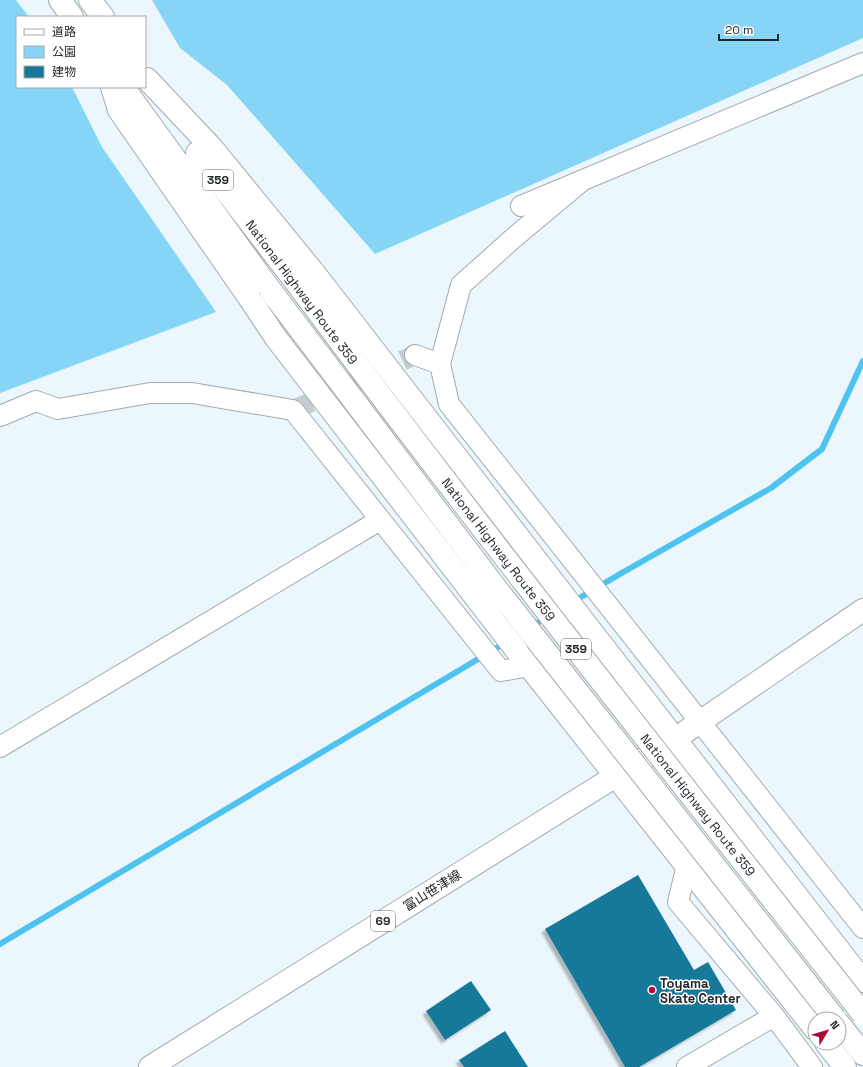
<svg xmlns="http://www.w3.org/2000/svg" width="863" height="1067" font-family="'Space Grotesk','Noto Sans JP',sans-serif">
<defs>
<filter id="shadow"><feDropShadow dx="-3.5" dy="3.5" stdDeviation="1" flood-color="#0004"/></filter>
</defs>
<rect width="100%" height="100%" fill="#ebf7fc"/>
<path fill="#86d4f6" d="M0 0H16L29 17H17V87H72L102 147 216 312 0 393Z
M152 0H863V38L375 254 227 85 180 48Z"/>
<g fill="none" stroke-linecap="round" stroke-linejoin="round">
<path stroke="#4fc3f0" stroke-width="6" d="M532 626 620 574 771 488 822 449 863 361
M0 944 505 643"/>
</g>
<path fill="#19799a" filter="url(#shadow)" d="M638 875 694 970 708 962 736 1010 639 1067H625L545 929Z
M471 981 491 1010 445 1040 426 1011Z
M505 1031 528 1067H464L459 1060Z"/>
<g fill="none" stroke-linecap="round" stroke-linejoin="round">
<path stroke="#c3ced2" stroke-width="20" stroke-dasharray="20 10" stroke-linecap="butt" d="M293 410 415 355"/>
<g stroke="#a1abb0" stroke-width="22">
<path id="street" d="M583 180 517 235 461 285 440 364 449 404 863 928
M521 206 863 63
M415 355 440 364
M0 416 36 401 58 409 150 393H192L293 410 501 671 529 666
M0 747 380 520
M687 865 678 902 774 1016 812 1067
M687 1067 774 1016"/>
</g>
<g stroke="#a1abb0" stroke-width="24">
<path id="secondary" d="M675 739 863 610"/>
</g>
<g stroke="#a1abb0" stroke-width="24">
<path id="primary" d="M150 1067 675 739"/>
</g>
<g stroke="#a1abb0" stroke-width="24">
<path id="highway" d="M60 0 72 17
M90 0 103 17
M147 79 212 148 315 274
M112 87 119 110 250 299
M123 87 271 291
M197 153 295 281
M578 614 863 981
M517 651 815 1029
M839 1024 863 1054
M826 1043 845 1067"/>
</g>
<use href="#street" stroke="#fff" stroke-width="20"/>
<use href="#secondary" stroke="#fff" stroke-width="22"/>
<use href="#primary" stroke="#fff" stroke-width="22"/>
<use href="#highway" stroke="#fff" stroke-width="22"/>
<g stroke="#a1abb0" stroke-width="24" stroke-linecap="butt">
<g id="highway-bridge">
<path d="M315 274 578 614"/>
<path id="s1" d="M295 281C479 529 672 771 863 1014"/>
<path d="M271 291 495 587 835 1019"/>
<path d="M250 299 276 338 517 651"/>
</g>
</g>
<use href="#highway-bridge" stroke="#fff" stroke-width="22"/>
</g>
<circle fill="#a70d32" stroke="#fff" stroke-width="1.5" cx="652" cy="990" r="4"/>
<g text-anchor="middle" stroke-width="3" stroke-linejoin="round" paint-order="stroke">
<g fill="#fff" stroke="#66686a" stroke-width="1">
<rect x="203" y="170" width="30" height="20" rx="3"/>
<rect x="561" y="639" width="30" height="20" rx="3"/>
<rect x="371" y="911" width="24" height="20" rx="3"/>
</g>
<g font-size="12" font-weight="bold" fill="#24282a">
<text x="218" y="184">359</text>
<text x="576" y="653">359</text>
<text x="383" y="925">69</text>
</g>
<g font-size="13" fill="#24282a" stroke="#fff">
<text transform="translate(302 292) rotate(53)" y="5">National Highway Route 359</text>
<text dy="5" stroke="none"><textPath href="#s1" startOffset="337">National Highway Route 359</textPath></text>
<text dy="5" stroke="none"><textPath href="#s1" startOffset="661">National Highway Route 359</textPath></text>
<text transform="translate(432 890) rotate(-32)" y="5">富山笹津線</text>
</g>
<g font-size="13" font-weight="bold" fill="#24282a" stroke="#fff" text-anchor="start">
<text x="660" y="988">Toyama<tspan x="660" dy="15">Skate Center</tspan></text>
</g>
</g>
<rect x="16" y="16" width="130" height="72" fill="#ffffff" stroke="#a7a9aa"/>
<rect x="24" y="29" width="20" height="6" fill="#ffffff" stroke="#a7a9aa"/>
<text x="52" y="36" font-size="12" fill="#24282a">道路</text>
<rect x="24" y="46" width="20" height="12" fill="#86d4f6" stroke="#a7a9aa"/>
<text x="52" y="56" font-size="12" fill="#24282a">公園</text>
<rect x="24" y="66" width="20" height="12" fill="#19799a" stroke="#a7a9aa"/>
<text x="52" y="76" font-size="12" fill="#24282a">建物</text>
<g transform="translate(827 1031) rotate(52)"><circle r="19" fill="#ffffff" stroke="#a7a9aa"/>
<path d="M0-3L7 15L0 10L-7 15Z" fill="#a70d32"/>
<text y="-6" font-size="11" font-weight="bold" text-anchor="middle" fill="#24282a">N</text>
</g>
<path d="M719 34v6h59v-6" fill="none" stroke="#24282a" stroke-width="2"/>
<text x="725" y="34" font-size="12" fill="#24282a" stroke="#ffffff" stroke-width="3" paint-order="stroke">20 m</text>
</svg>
